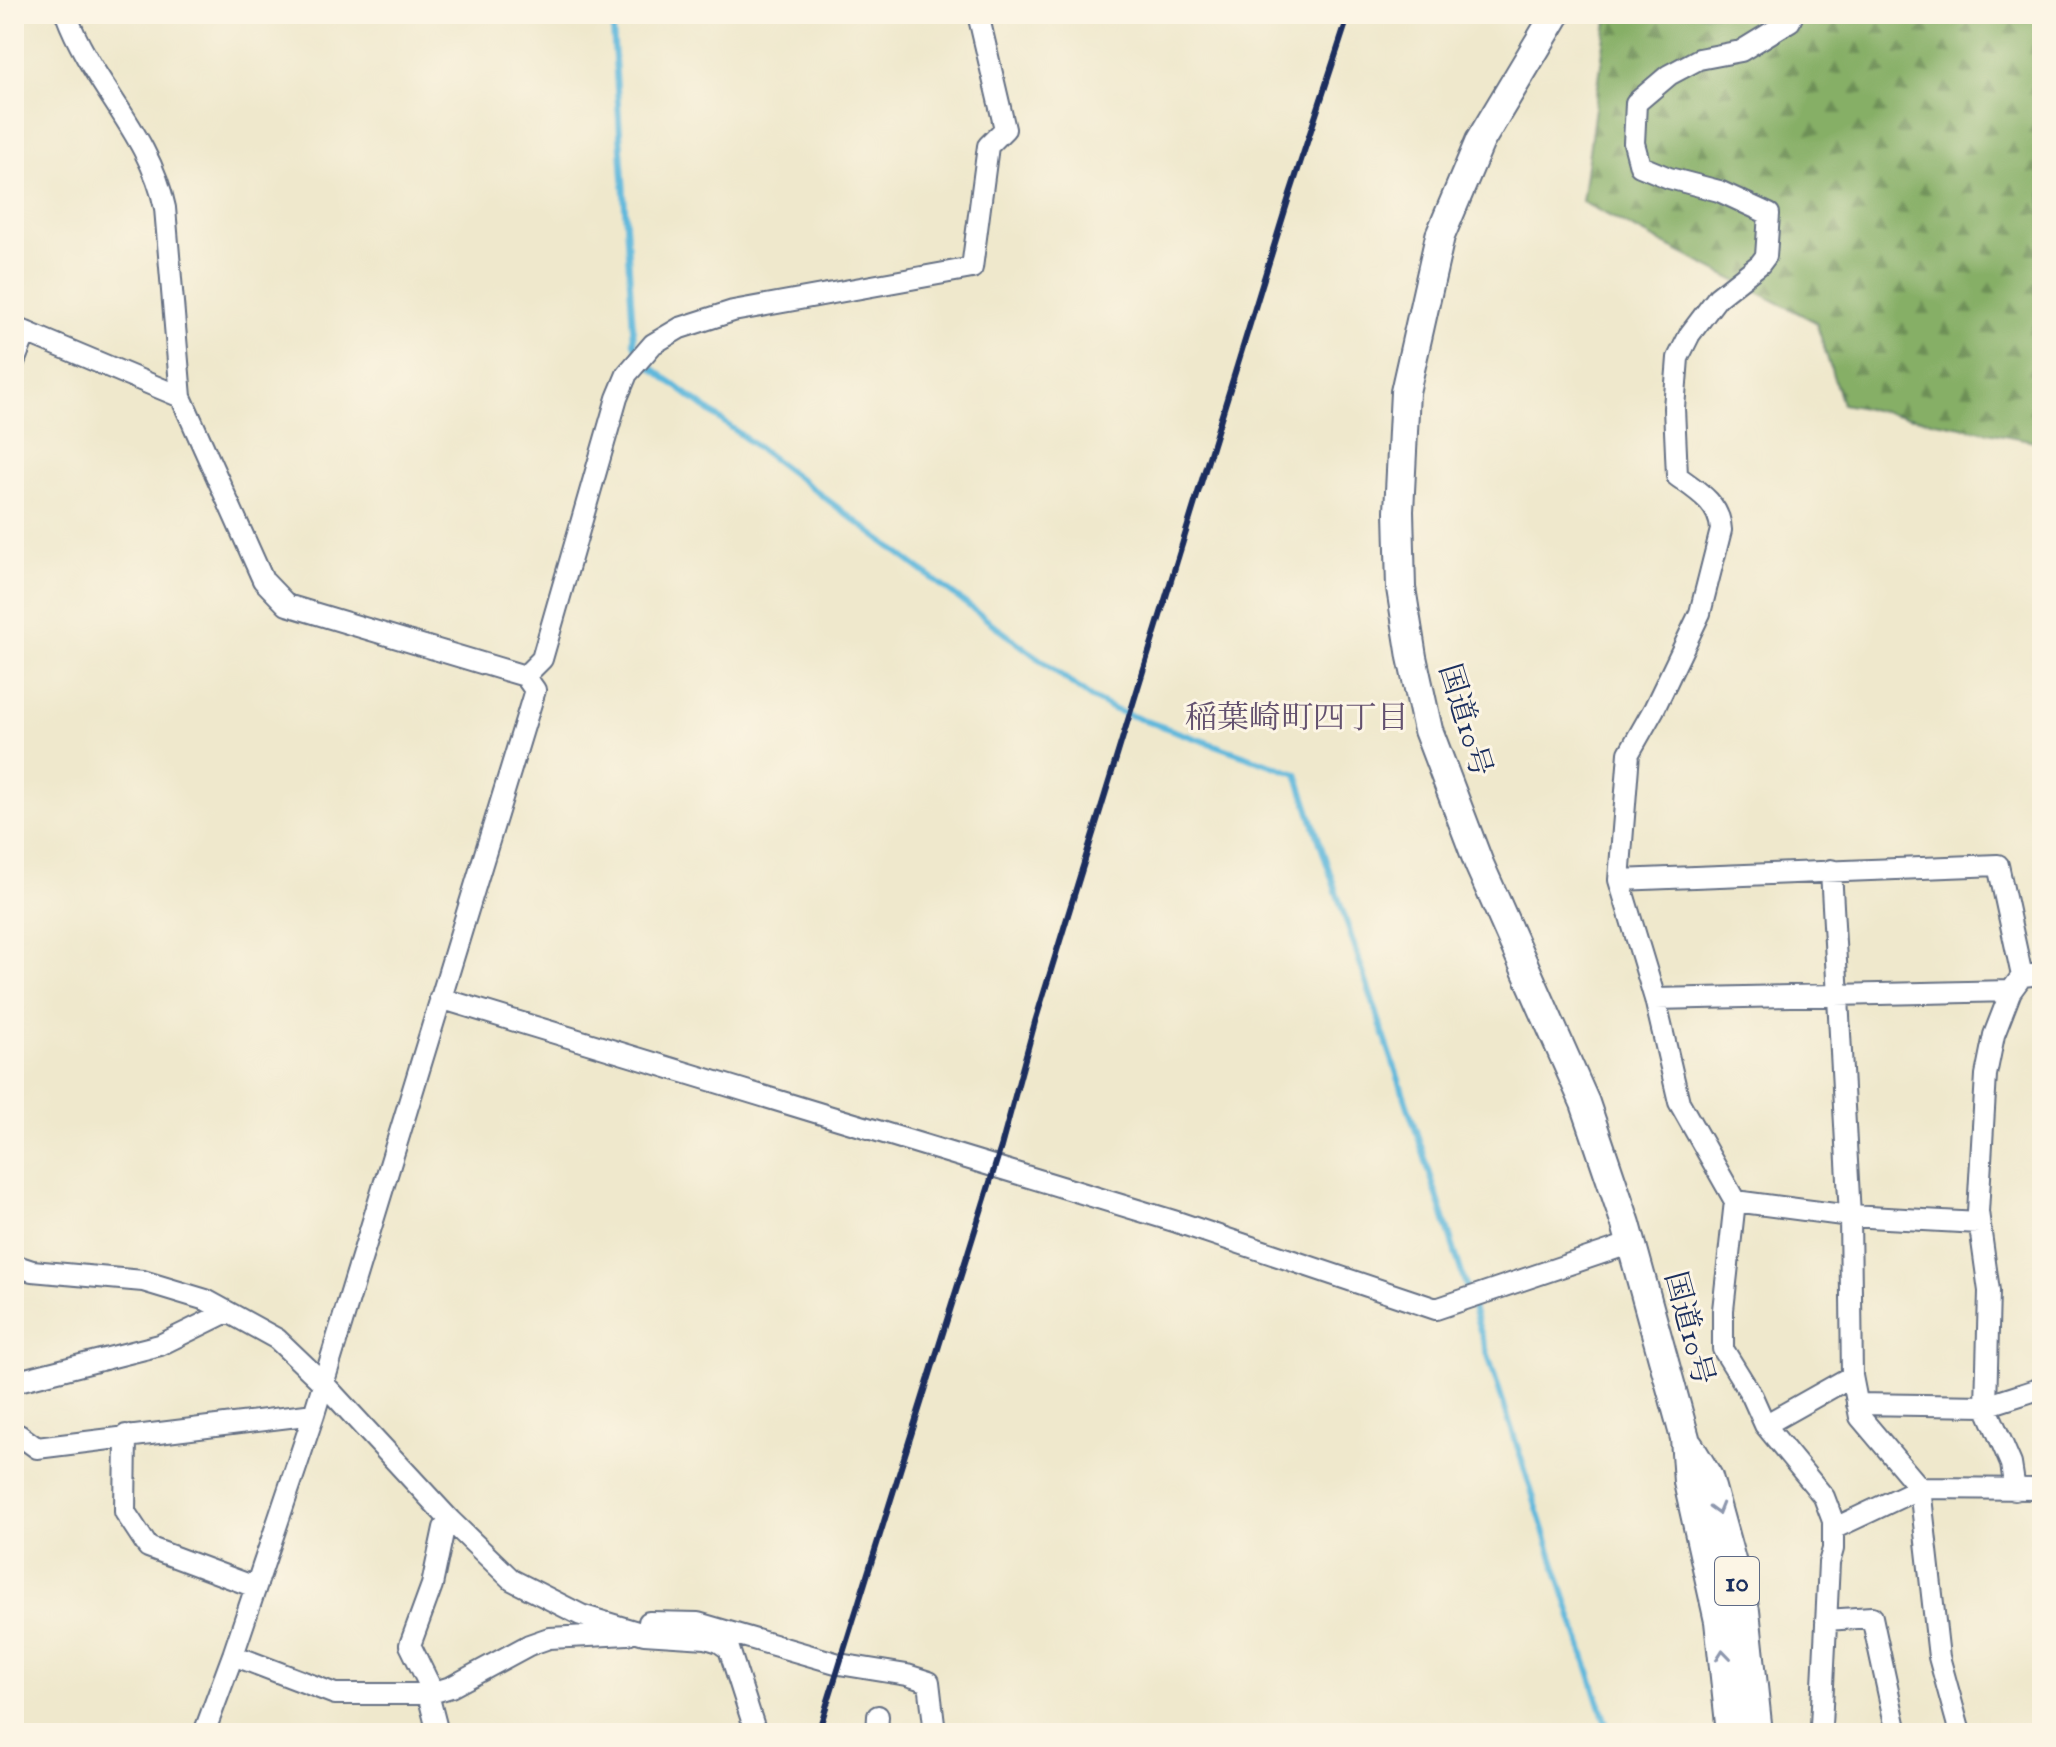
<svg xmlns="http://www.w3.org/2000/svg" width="2056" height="1747" font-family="'IM FELL English','Noto Serif JP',serif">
<defs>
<pattern id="forest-firs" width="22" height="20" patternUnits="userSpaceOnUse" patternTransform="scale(2)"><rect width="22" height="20" fill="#86af66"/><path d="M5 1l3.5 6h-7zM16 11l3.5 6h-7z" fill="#6d8f57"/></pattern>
</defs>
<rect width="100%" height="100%" fill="#fcf5e5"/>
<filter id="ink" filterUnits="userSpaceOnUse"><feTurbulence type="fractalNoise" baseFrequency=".0125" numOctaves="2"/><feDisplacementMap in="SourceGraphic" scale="16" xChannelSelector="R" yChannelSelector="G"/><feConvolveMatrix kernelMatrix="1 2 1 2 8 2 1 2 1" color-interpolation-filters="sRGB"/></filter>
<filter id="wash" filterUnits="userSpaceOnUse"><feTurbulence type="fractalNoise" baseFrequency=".006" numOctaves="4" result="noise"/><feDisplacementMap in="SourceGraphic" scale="32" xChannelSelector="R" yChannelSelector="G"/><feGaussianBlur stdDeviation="1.8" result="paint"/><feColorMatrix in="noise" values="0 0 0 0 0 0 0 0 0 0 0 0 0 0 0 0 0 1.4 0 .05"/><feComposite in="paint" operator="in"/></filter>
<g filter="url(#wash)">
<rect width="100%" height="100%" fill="#efe8cc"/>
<path fill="url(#forest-firs)" stroke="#506f62" stroke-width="2" d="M1608 14H2042V452L2040 442 1842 404 1816 322 1582 202Z"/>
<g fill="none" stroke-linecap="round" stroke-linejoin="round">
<path stroke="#5eb8dc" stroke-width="6" d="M612 14 634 343 639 352
M644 362 1090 697 1115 710 1297 774 1423 1152 1609 1733"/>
</g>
</g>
<g filter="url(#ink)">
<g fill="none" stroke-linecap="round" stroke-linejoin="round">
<g stroke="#657084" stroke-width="24">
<path id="minor" d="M66 14C91 83 150 134 165 208L181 397 263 580 287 605 525 676 535 690 314 1414 233 1655 204 1733
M1793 14 1790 21 1741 51 1699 59 1669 75 1636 103 1634 143 1640 166 1669 178 1719 191 1769 214 1766 256 1760 264 1718 297 1690 334 1678 358 1674 408 1677 476C1698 491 1720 504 1721 530L1700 613 1654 709 1629 753 1619 880 1655 999 1679 1102 1735 1201 1723 1310V1349L1752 1396 1765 1425 1824 1497 1833 1521V1549L1829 1563 1821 1726 1818 1733
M14 327 181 397
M14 362 26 332
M525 676 542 659 617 398 627 374 653 344 680 328 733 311 972 268 988 146 1005 129 978 14
M1831 870 1850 1216 1852 1376 1860 1417 1920 1488 2042 1489
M1619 880 1998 865 2022 976
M440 998 1177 1222 1436 1309 1632 1243
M1655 999 2011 991
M1735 1201 1850 1216 1979 1223
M14 1265 32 1271 143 1281 206 1300 277 1339 324 1384 450 1520 512 1580 581 1615 644 1634 706 1638 719 1642 729 1649 756 1733
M14 1382 160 1345 227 1312
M1857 1404 1986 1406 2042 1388
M1765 1425 1852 1376
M19 1435 37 1448 314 1414
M126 1435 125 1512 148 1547 255 1587
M2015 1490 2011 1464 1986 1406 1989 1291 1978 1212 1986 1075 1994 1035 2011 991 2022 976 2042 974
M1833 1529 1920 1488 1939 1657 1960 1733
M1826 1620 1872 1617 1897 1733
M649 1622 698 1623 839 1664 907 1675 929 1682 935 1733
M233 1655 335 1694H428
M433 1692 410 1645 432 1585 444 1528 450 1520
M438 1733 428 1694 451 1687 529 1645 549 1638 628 1634
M877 1733 878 1716"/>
</g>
<g stroke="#657084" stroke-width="32">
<path id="highway" d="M1556 14 1480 141 1440 236 1405 392 1399 511 1401 588 1412 657 1428 730 1479 864 1585 1103 1626 1224 1685 1438 1688 1482 1719 1621 1731 1733
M1689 1446 1708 1477 1745 1611 1758 1733"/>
</g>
<use href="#minor" stroke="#fff" stroke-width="20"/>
<use href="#highway" stroke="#fff" stroke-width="28"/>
<path stroke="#1b2f5e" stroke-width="6" d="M818 1733 1001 1147 1035 1022 1290 194 1349 14"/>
</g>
<defs><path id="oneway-chevron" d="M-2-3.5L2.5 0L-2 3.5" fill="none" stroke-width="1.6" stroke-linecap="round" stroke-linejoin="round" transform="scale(2)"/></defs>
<g stroke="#8d97ae">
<use href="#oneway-chevron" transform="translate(1717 1509) rotate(74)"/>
<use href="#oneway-chevron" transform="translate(1723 1655) rotate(-96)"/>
</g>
</g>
<g text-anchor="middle" stroke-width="6" stroke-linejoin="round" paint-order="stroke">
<rect fill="#fcf5e5" stroke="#5e6a86" stroke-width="2" x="1715" y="1557" width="44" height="48" rx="6"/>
<g font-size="28" font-weight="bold" fill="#1b2f5e">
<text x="1737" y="1591">10</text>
</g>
<g font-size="30" fill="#1b2f5e" stroke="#fcf5e5">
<text transform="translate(1466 720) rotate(73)" y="10">国道10号</text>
<text transform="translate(1690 1328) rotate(75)" y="10">国道10号</text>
</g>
<g font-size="32" fill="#63516f" stroke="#fcf5e5">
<text x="1297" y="728">稲葉崎町四丁目</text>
</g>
</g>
<rect width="2056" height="1747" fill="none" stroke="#fcf5e5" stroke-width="48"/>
</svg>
